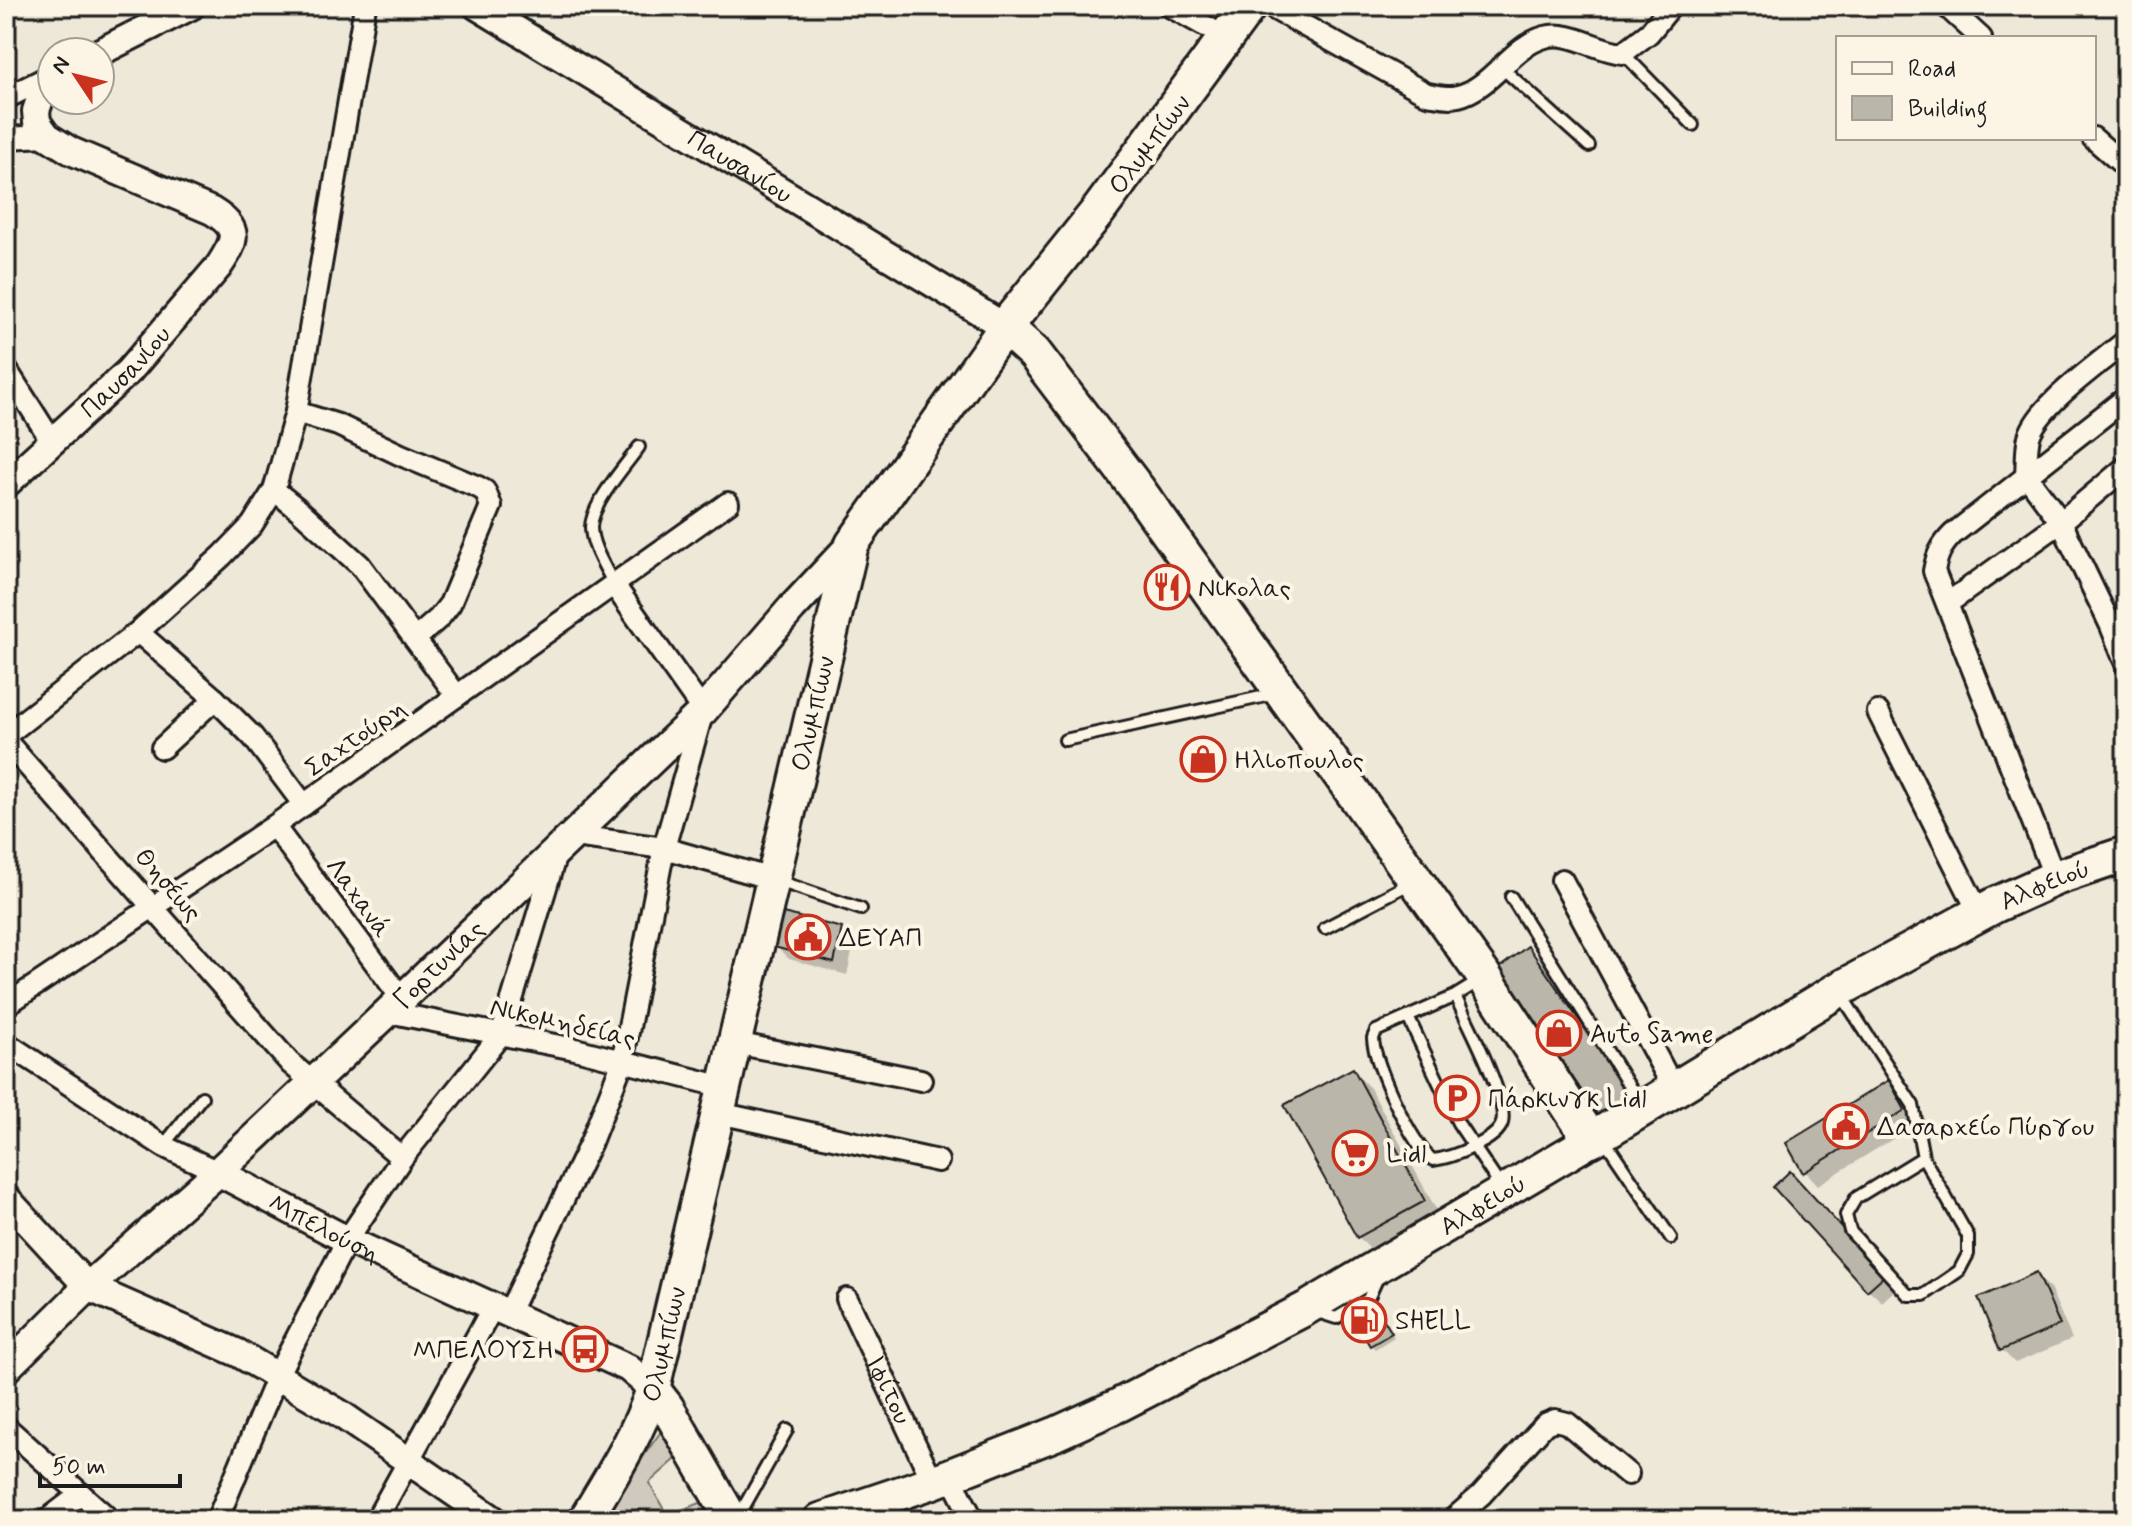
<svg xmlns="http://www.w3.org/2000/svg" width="2132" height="1526" font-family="Mynerve,sans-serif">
<rect width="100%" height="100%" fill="#eee8d9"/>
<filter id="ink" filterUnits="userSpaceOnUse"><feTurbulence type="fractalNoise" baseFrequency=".0125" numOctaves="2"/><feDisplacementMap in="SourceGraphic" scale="16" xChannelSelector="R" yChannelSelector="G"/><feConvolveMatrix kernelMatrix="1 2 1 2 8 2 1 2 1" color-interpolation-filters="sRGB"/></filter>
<g filter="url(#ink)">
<path fill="#cfcabd" stroke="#76736c" stroke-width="2" d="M662 1430 677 1458 649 1483 667 1515 706 1501 715 1520H599Z"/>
<path fill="#0003" d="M841 930 854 943 847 975 789 959 776 946Z
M1528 949 1546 967 1649 1115 1618 1134Z
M1352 1070 1370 1088 1442 1220 1376 1255 1358 1237 1287 1106Z
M1889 1082 1902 1095 1917 1124 1818 1185 1805 1171Z
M1790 1174 1896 1289 1882 1302 1868 1289Z
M2036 1275 2050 1288 2072 1339 2015 1363 2002 1350Z
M1369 1297 1394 1337 1375 1349 1371 1345Z"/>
<path fill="#bab6aa" stroke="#1c1c1c" stroke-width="2" d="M783 913 842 928 834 963 774 947Z
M1528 946 1632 1097 1598 1117 1495 971Z
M1353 1068 1425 1201 1357 1238 1284 1105Z
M1889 1080 1905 1110 1803 1173 1786 1143Z
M1790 1171 1885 1275 1867 1291 1773 1187Z
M2037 1272 2060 1325 2000 1351 1978 1298Z
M1366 1291 1392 1333 1370 1346 1344 1304Z"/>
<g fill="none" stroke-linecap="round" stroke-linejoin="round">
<g stroke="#1c1c1c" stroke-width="16">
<path id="service" d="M1623 53 1693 125
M1501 67 1589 146
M614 585C606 568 591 546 591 527 592 503 625 466 639 447
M2111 626 2126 614
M1065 740 1275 694
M775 880 861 909
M1511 897 1641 1105
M1325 928 1411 883
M1840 993 1913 1105 1923 1157 1968 1236V1254L1959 1271 1924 1295H1908L1850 1231 1846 1215 1856 1198 1923 1157
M1455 996C1466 1019 1509 1100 1502 1123 1497 1141 1450 1158 1433 1160 1413 1148 1373 1062 1373 1038L1376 1031 1455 996 1481 980
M1408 1017 1458 1123 1503 1190
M1604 1139 1671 1238
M163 1146 202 1097
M1314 1311 1336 1318 1368 1299 1378 1277
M737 1519 787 1430"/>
</g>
<g stroke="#1c1c1c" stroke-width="26">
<g id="minor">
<path d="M1169 6 1225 37"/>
<path d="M1269 6 1427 94C1436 95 1448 99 1458 96 1492 88 1511 46 1545 37 1571 30 1597 51 1623 53L1649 33 1671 6"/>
<path d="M1946 6 1981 38"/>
<path d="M6 98 52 75"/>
<path d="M6 138 47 136"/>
<path d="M2093 138 2126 167"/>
<path d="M6 369 53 443"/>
<path d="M296 412 338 425 401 455 478 487 485 491 491 506 450 604 439 618 415 639"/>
<path d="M2126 467 2061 522 2111 626 2126 664"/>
<path d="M274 490 299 510 360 565 457 696"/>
<path d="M1948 603 2061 522 2026 475C2027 463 2026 449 2029 437 2038 405 2100 363 2126 341"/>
<path d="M138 632 215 699"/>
<path d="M1878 712 1979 913"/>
<path d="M6 735 138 632 222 556 252 525 274 490 296 412 365 6"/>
<path d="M6 741 290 1063 402 1158"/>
<path d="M162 748 215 699 253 737 304 805"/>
<path d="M274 826 402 999"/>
<path d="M574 836 664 848 772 879"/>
<path d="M2055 878 1934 571C1937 555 1941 546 1953 534L2126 398"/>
<path d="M1562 880 1674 1089"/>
<path d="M6 1005 274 826 728 503"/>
<path d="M388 1012 575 1049 724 1087"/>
<path d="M6 1043 163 1146 218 1172"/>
<path d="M735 1043 921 1080"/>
<path d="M719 1113 938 1161"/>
<path id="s1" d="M847 1299 933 1482"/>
<path d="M508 1314 591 1142 622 1063 664 848 703 711 614 585"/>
<path d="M6 1427 110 1520"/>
<path d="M950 1475 973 1520"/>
<path d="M47 1520 81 1494"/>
<path d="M217 1520 277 1376 347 1240 402 1158 502 1033 556 854"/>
<path d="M376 1520 493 1307"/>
<path d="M1452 1520 1481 1495 1545 1424 1555 1420 1567 1423 1628 1474"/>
</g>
</g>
<g stroke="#1c1c1c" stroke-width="32">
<g id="tertiary">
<path id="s2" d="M477 6 1005 327"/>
<path d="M100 52 191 6"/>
<path id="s3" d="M6 484 129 371 219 266C236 240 241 229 212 211L71 151 47 136 37 122 36 111 41 96 52 82"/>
<path id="s4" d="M218 1172 347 1240 628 1368 653 1389"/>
<path d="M6 1198 88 1287 238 1353 339 1413 494 1520"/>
</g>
</g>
<g stroke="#1c1c1c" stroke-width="34">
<g id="secondary">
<path id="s5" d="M6 1368 88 1287 218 1172 388 1012 703 711 792 608 852 544"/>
</g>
</g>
<g stroke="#1c1c1c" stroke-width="38">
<g id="primary">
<path d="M653 1389 667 1407 732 1520"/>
<path id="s6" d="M585 1520C611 1477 637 1437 653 1389L852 544 1005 327"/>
<path id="s7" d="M820 1520 933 1482 1055 1434 1119 1405 1305 1309 1591 1140"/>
</g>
</g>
<g stroke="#1c1c1c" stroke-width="40">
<g id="trunk">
<path id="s8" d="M1249 6 1099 210 1005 327 1034 353 1138 490 1481 972 1591 1140 1838 990 1995 905 2055 878 2126 854"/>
</g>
</g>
<use href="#service" stroke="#fcf5e5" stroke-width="10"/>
<use href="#minor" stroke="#fcf5e5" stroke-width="20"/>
<use href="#tertiary" stroke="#fcf5e5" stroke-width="26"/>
<use href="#secondary" stroke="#fcf5e5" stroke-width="28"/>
<use href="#primary" stroke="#fcf5e5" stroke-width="32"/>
<use href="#trunk" stroke="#fcf5e5" stroke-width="34"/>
</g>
</g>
<defs>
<g id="restaurant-ring" transform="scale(2.3)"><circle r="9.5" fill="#fcf5e5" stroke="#c8321e" stroke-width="1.5"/><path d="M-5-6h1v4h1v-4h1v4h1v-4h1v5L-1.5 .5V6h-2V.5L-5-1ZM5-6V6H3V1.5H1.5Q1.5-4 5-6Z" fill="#c8321e"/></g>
<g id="shop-ring" transform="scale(2.3)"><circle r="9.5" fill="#fcf5e5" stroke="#c8321e" stroke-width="1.5"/><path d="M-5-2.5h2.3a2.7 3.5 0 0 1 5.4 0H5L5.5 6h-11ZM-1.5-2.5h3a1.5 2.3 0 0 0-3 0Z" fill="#c8321e"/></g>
<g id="civic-ring" transform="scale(2.3)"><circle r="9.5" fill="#fcf5e5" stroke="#c8321e" stroke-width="1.5"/><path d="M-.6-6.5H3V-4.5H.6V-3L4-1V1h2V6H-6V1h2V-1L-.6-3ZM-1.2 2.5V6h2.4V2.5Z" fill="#c8321e"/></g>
<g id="parking-ring" transform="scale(2.3)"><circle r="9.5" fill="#fcf5e5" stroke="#c8321e" stroke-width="1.5"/><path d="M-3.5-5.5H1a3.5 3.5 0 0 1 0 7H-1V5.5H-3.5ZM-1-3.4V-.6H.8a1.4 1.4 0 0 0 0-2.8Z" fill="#c8321e"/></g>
<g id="supermarket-ring" transform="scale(2.3)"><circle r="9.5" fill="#fcf5e5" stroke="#c8321e" stroke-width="1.5"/><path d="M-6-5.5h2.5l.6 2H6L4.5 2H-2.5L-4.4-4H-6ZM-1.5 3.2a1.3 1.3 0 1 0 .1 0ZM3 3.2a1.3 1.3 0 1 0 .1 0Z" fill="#c8321e"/></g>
<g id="fuel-ring" transform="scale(2.3)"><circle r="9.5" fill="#fcf5e5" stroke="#c8321e" stroke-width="1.5"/><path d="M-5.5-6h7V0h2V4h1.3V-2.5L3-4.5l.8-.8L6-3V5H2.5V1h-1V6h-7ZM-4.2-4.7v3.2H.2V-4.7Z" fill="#c8321e"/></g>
<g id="bus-ring" transform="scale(2.3)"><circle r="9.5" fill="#fcf5e5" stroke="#c8321e" stroke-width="1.5"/><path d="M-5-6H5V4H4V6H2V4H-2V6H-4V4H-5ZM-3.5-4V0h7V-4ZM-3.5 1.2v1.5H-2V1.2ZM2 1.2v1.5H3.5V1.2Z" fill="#c8321e"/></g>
</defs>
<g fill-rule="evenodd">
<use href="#restaurant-ring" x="1167" y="587"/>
<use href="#shop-ring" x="1203" y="759"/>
<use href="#civic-ring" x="808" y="937"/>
<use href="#shop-ring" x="1559" y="1033"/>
<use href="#parking-ring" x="1457" y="1098"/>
<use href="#civic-ring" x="1846" y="1126"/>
<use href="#supermarket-ring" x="1355" y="1153"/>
<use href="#fuel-ring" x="1364" y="1320"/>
<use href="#bus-ring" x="585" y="1349"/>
</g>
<g text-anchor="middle" stroke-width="8" stroke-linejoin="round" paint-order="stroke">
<g font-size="26" fill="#1c1c1c" stroke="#fcf5e5">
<text transform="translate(1149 144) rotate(-53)" y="9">Ολυμπίων</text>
<text dy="9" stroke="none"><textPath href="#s2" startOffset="308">Παυσανίου</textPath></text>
<text dy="9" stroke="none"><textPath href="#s3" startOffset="164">Παυσανίου</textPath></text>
<text dy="9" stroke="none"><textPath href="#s6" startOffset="842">Ολυμπίων</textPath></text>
<text transform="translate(355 737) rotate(-35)" y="9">Σαχτούρη</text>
<text transform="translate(169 884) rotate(49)" y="9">Θησέως</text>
<text dy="9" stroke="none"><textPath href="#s8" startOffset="1928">Αλφειού</textPath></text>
<text transform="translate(359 897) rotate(54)" y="9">Λαχανά</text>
<text dy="9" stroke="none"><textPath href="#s5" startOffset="592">Γορτυνίας</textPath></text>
<text transform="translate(563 1022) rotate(13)" y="9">Νικομηδείας</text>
<text dy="9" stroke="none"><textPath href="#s7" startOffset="736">Αλφειού</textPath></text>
<text dy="9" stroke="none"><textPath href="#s4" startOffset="120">Μπελούση</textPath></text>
<text dy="9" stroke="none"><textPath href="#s6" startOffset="194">Ολυμπίων</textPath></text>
<text dy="9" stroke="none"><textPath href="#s1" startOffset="100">Ιφίτου</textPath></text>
</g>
<g font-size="26" fill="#1c1c1c" stroke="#fcf5e5" text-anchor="start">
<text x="1198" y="596">Νικολας</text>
<text x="1234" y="768">Ηλιοπουλος</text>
<text x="839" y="946">ΔΕΥΑΠ</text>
<text x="1590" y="1042">Auto Same</text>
<text x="1488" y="1107">Πάρκινγκ Lidl</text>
<text x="1877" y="1135">Δασαρχείο Πύργου</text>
<text x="1386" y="1162">Lidl</text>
<text x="1395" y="1329">SHELL</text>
<text x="554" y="1358" text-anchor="end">ΜΠΕΛΟΥΣΗ</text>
</g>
</g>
<rect width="2132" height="1526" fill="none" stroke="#fcf5e5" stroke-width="32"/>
<rect x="16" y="16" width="2100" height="1494" fill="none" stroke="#1c1c1c" stroke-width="3" filter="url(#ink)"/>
<rect x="1836" y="36" width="260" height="104" fill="#fcf5e5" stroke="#a29e95" stroke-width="2"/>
<rect x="1852" y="62" width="40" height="12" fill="#fcf5e5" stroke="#a29e95" stroke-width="2"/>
<text x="1908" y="76" font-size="24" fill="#1c1c1c">Road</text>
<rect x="1852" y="96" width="40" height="24" fill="#bab6aa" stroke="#a29e95" stroke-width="2"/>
<text x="1908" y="116" font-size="24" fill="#1c1c1c">Building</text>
<g transform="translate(76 76) rotate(305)"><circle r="38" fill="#fcf5e5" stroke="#a29e95" stroke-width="2"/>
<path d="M0-6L14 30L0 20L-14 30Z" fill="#c8321e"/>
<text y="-12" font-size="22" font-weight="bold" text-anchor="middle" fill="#1c1c1c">N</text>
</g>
<path d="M40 1474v12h140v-12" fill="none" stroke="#1c1c1c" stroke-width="4"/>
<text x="52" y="1474" font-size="24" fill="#1c1c1c" stroke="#fcf5e5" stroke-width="6" paint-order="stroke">50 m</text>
</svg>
